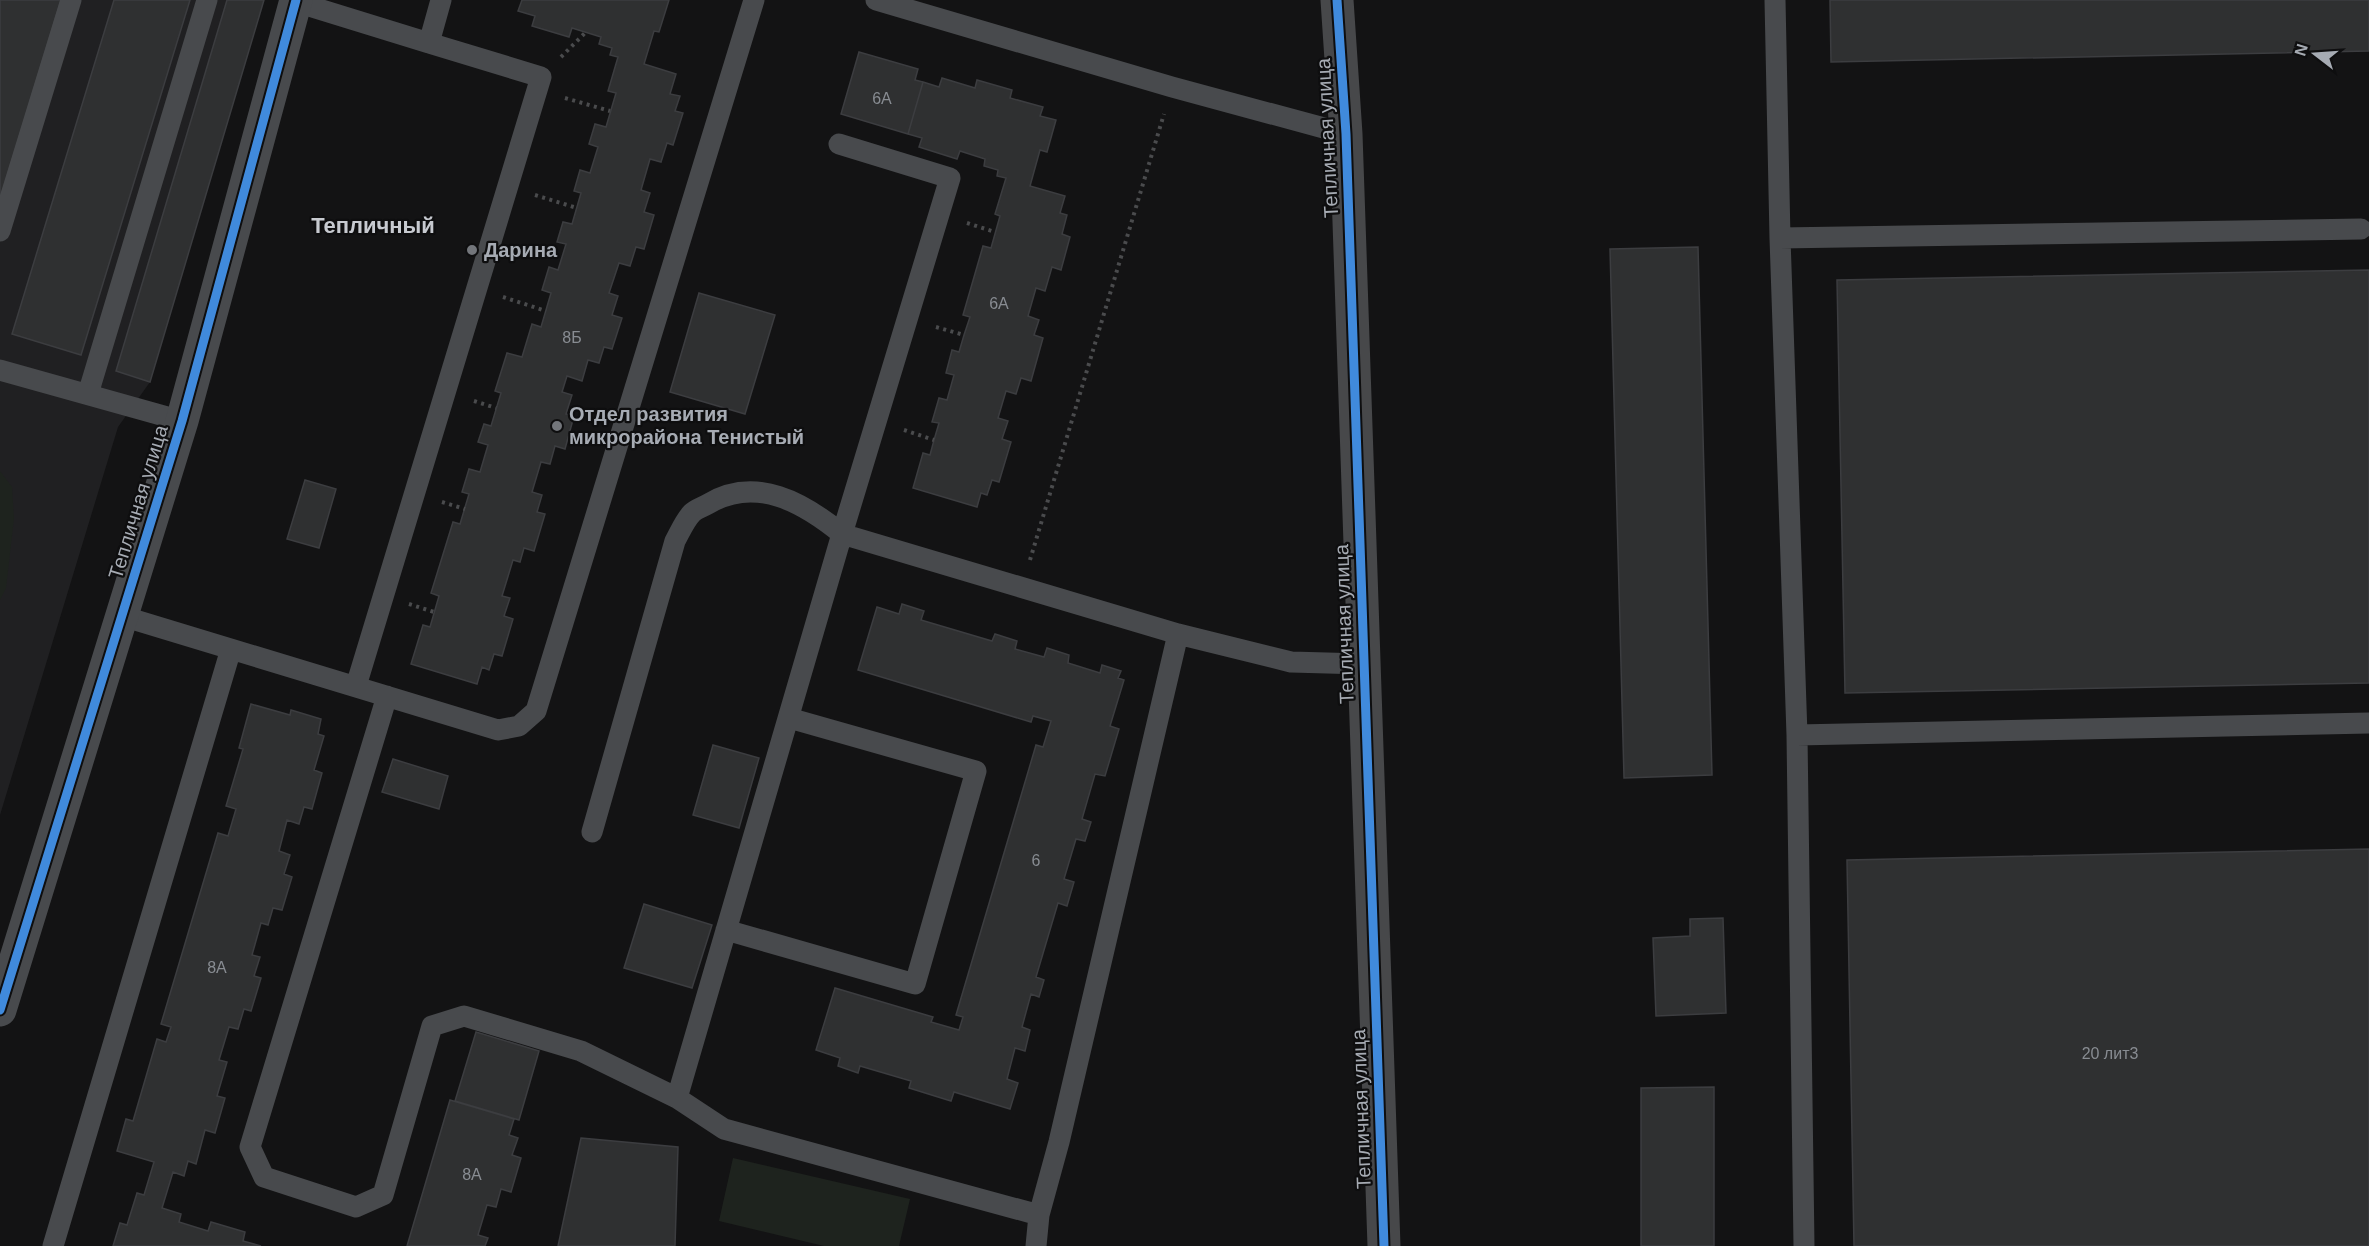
<svg xmlns="http://www.w3.org/2000/svg" width="2369" height="1246" font-family="Arial,sans-serif">
<rect width="100%" height="100%" fill="#131314"/>
<path fill="#202022" d="M0 0H264L150 382 118 427 0 815Z"/>
<path fill="#1e231e" d="M0 471 12 487 14 518 6 588 0 600Z
M733 1158 910 1199 899 1246H824L719 1221Z"/>
<path fill="#2f3031" stroke="#3c3d40" stroke-width="1.5" d="M0 0H61L0 199Z
M114 0H190L81 355 12 334Z
M227 0H264L150 382 116 371Z
M522 0H669L659 32 654 31 644 64 676 74 670 94 680 96 675 111 683 113 673 145 667 143 661 162 650 159 641 190 650 193 644 212 654 215 644 249 636 247 630 266 619 263 609 293 618 296 612 315 622 318 612 349 604 347 599 363 588 360 582 381 567 376 562 392 572 395 566 414 574 416 565 449 555 446 550 464 541 462 532 492 542 495 537 512 545 514 534 551 524 548 520 562 513 560 502 596 510 598 504 616 513 619 502 656 494 654 489 670 482 667 477 684 411 664 423 625 430 627 439 596 431 593 453 522 460 524 469 494 462 492 469 469 480 472 488 445 478 442 484 424 491 426 501 393 495 391 507 353 522 357 532 324 541 327 551 293 542 290 549 267 558 270 566 244 557 242 563 222 572 224 581 193 574 191 580 170 590 173 598 147 589 144 595 124 606 127 616 93 608 91 618 57 610 55 612 48 599 44 601 37 572 28 569 37 532 26 535 16 518 11Z
M1830 0H2369V51L1831 62Z
M859 52 918 69 915 80 923 82 908 134 841 114Z
M942 78 975 88 977 80 1012 90 1010 98 1043 107 1040 116 1056 120 1047 152 1040 150 1030 186 1065 196 1060 213 1067 215 1062 234 1070 237 1061 270 1052 267 1045 291 1036 288 1028 316 1039 320 1034 335 1043 338 1031 381 1021 378 1016 394 1006 391 998 418 1008 421 1002 439 1011 442 999 482 992 480 987 495 981 493 977 507 913 488 923 453 930 455 934 440 939 423 932 422 939 398 947 400 954 375 946 373 952 350 959 352 964 335 970 317 963 315 983 246 991 248 1000 216 995 214 1006 178 997 176 998 170 984 166 985 159 960 151 957 159 919 147 922 138 908 134 923 82 939 87Z
M1698 247 1712 775 1624 778 1610 249Z
M2369 270V683L1845 693 1837 280Z
M699 293 775 315 745 414 670 392Z
M305 480 336 489 319 548 287 539Z
M902 604 924 611 921 620 992 641 995 634 1017 641 1015 649 1044 657 1047 648 1069 655 1068 663 1100 673 1102 665 1121 671 1118 678 1124 680 1110 726 1119 729 1105 776 1095 774 1082 819 1091 822 1085 841 1076 839 1064 879 1074 882 1067 906 1058 903 1036 977 1044 980 1039 997 1031 994 1022 1027 1030 1030 1025 1051 1015 1048 1007 1079 1018 1083 1010 1109 954 1092 951 1101 909 1088 911 1081 860 1066 858 1073 838 1066 840 1058 816 1050 835 988 933 1017 931 1022 959 1030 963 1017 956 1015 1036 745 1043 747 1051 721 1033 716 1031 722 858 670 877 607 899 614Z
M251 704 290 715 291 710 321 719 318 734 324 736 314 770 322 773 312 809 304 807 299 824 287 820 279 851 290 855 284 874 292 877 282 910 273 908 268 925 261 923 252 955 260 957 254 976 261 978 251 1011 244 1009 238 1029 229 1027 219 1060 227 1062 217 1096 225 1098 215 1133 205 1130 196 1164 188 1161 184 1176 173 1172 162 1208 181 1214 179 1222 208 1231 211 1222 245 1232 243 1241 261 1246H113L120 1223 127 1225 137 1193 144 1195 154 1162 117 1151 126 1119 133 1121 157 1039 166 1042 171 1027 161 1024 218 833 228 836 236 809 226 806 243 749 239 748Z
M713 745 759 758 739 828 693 815Z
M393 759 448 776 439 809 382 792Z
M2369 849V1246H1854L1847 860Z
M644 904 712 925 692 988 624 968Z
M1723 918 1726 1013 1656 1016 1653 938 1690 936V919Z
M476 1032 539 1051 519 1120 455 1101Z
M1714 1087V1246H1641V1088Z
M450 1100 514 1119 509 1135 518 1138 512 1155 521 1158 511 1192 501 1189 496 1207 487 1205 478 1235 488 1238 485 1246H407Z
M581 1138 678 1147 675 1246H558Z"/>
<g fill="none" stroke-linecap="round" stroke-linejoin="round">
<path stroke="#4a4b4d" stroke-width="4" stroke-dasharray="3 4.5" stroke-linecap="butt" d="M561 57 586 32
M565 98 610 111
M535 195 577 208
M967 223 995 232
M503 297 546 311
M936 327 964 335
M474 401 496 408
M904 430 934 440
M442 502 465 509
M1030 560 1164 114
M409 604 434 612"/>
<path stroke="#484a4d" stroke-width="21" d="M876 0 1172 87 1346 134
M1775 0 1780 238 1797 735 1804 1246
M296 2 429 43
M0 231 71 0
M1780 238 2361 229
M0 370 182 421
M88 394 207 0
M122 616 498 730 519 726 536 711 754 0
M356 686 541 77 429 43 441 0
M387 696 250 1147 264 1177 356 1207 383 1195 432 1026 464 1016 581 1051 677 1098 724 1129 1039 1215
M1797 735 2369 723
M592 832 675 541C680 532 685 520 692 513 696 509 703 507 708 504 756 475 804 503 842 534L1178 634 1291 662 1363 664
M726 930 915 984 976 771 789 718
M677 1098 842 534 950 178 839 144
M53 1246 231 649
M1036 1246 1039 1215 1059 1142 1178 634"/>
<path stroke="#484a4d" stroke-width="33" d="M0 1010 182 421 296 0"/>
<path stroke="#47484a" stroke-width="33" d="M1337 0 1346 134 1384 1246"/>
<g stroke="#0e0e0f" stroke-width="13">
<path id="cycleway" d="M1337 0 1346 134 1384 1246
M0 1010 182 421 296 0"/>
</g>
<use href="#cycleway" stroke="#408adc" stroke-width="9"/>
</g>
<g fill="#73767b" stroke="#0e0e0f" stroke-width="2">
<circle cx="472" cy="250" r="6"/>
<circle cx="557" cy="426" r="6"/>
</g>
<g text-anchor="middle" stroke-width="4.5" stroke-linejoin="round" paint-order="stroke">
<g font-size="16" fill="#888c92">
<text x="882" y="104">6А</text>
<text x="999" y="309">6А</text>
<text x="572" y="343">8Б</text>
<text x="1036" y="866">6</text>
<text x="217" y="973">8А</text>
<text x="2110" y="1059">20 лит3</text>
<text x="472" y="1180">8А</text>
</g>
<g font-size="20" fill="#a6abb3" stroke="#0e0e0f">
<text transform="translate(1327 138) rotate(-93)" y="7">Тепличная улица</text>
<text transform="translate(138 502) rotate(-73)" y="7">Тепличная улица</text>
<text transform="translate(1344 624) rotate(-92)" y="7">Тепличная улица</text>
<text transform="translate(1361 1109) rotate(-92)" y="7">Тепличная улица</text>
</g>
<g font-size="20" font-weight="bold" fill="#a6abb3" stroke="#0e0e0f" text-anchor="start">
<text x="484" y="257">Дарина</text>
<text x="569" y="421">Отдел развития<tspan x="569" dy="23">микрорайона Тенистый</tspan></text>
</g>
<g font-size="22" font-weight="bold" fill="#c7cad0" stroke="#0e0e0f">
<text x="373" y="233">Тепличный</text>
</g>
</g>
<g transform="translate(2315 54) rotate(287)" stroke="#0e0e0f" stroke-width="4.5" paint-order="stroke">
<path d="M0-4.5L10 22L0 15L-10 22Z" fill="#a6abb3"/>
<text y="-9" font-size="16" font-weight="bold" text-anchor="middle" fill="#a6abb3">N</text>
</g>
</svg>
